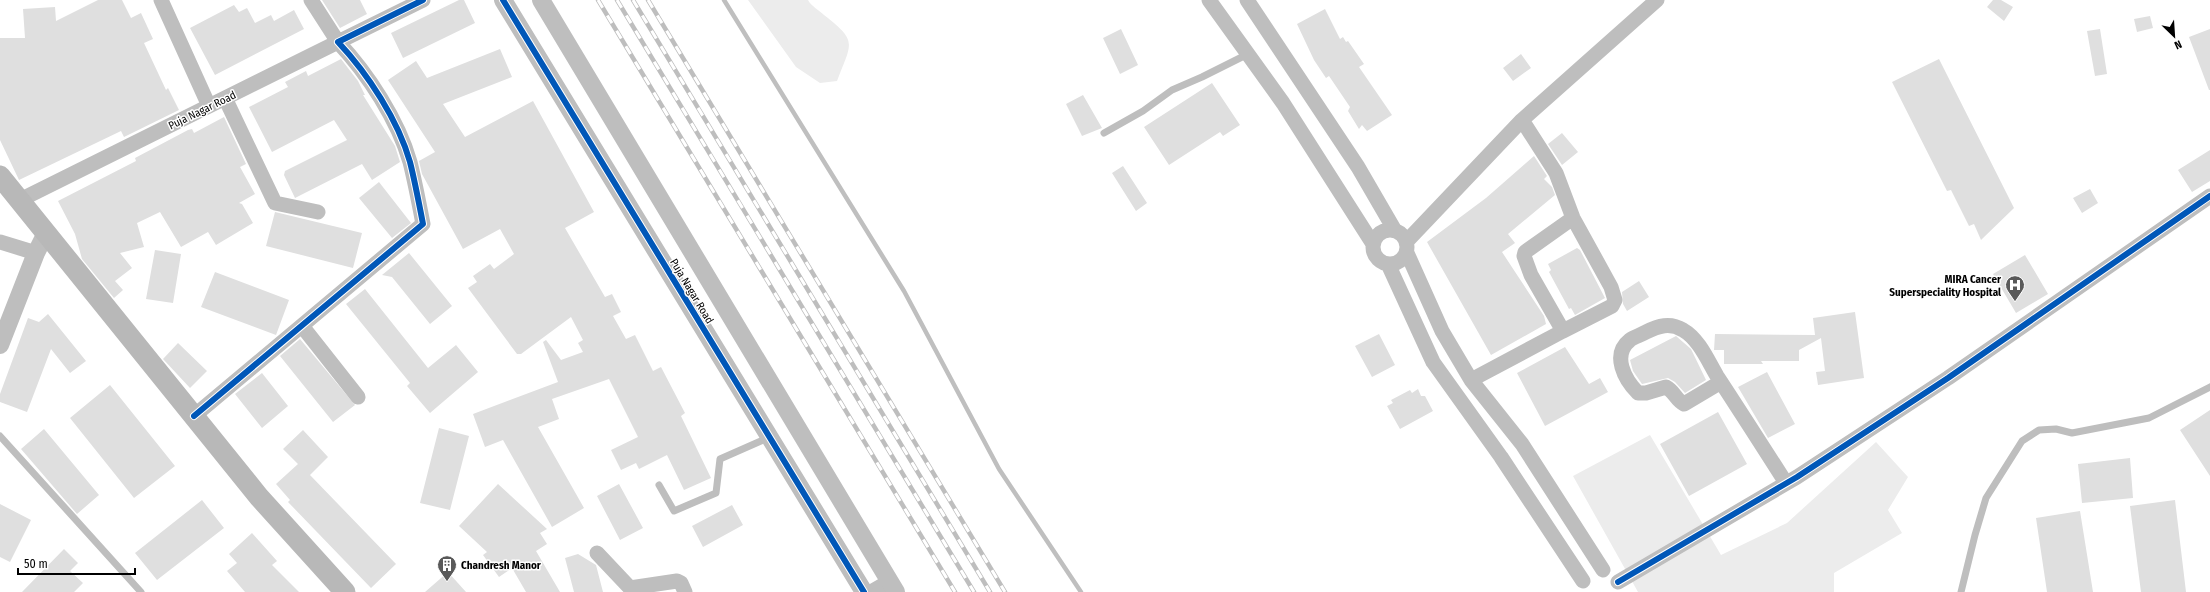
<svg xmlns="http://www.w3.org/2000/svg" width="2210" height="592" font-family="'Fira Sans Condensed',sans-serif">
<rect width="100%" height="100%" fill="#fff"/>
<path fill="#ececec" d="M748 0H808C811 6 819 10 824 15 859 42 851 43 837 81L820 83 796 67Z
M1650 435 1721 555 1787 523 1876 442 1908 477 1888 510 1902 533 1834 573V592H1638L1573 476Z"/>
<g fill="none" stroke-linecap="round" stroke-linejoin="round">
<path stroke="#bfbfbf" stroke-width="4.5" d="M724 0 904 291 999 469 1081 592"/>
</g>
<path fill="#dfdfdf" d="M98 0H122L131 18 141 13 153 39 144 43 166 90 168 88 179 110 124 137 121 131 19 180 0 140V38H25L23 9 55 7 56 21Z
M322 0H360L367 14 340 28Z
M459 0H464L475 23 403 58 391 33Z
M1993 0H2001L2013 7 2004 21 1987 7Z
M234 5 239 12 247 8 255 23 271 15 274 21 294 10 304 29 215 75 190 28Z
M1325 9 1340 39 1343 37 1346 42 1348 41 1364 64 1359 67 1392 115 1367 131 1362 125 1359 129 1348 111 1350 107 1329 76 1326 78 1314 60 1297 24Z
M2150 16 2153 28 2137 32 2134 19Z
M1121 29 1138 65 1120 74 1103 38Z
M2100 29 2107 74 2095 76 2087 31Z
M2210 29V90H2209L2189 37Z
M500 49 512 77 443 104 465 137 533 101 594 212 565 228 605 297 612 294 621 312 613 316 626 339 635 335 653 371 661 367 685 413 681 416 711 478 684 490 667 455 639 469 636 463 621 470 611 450 638 437 609 379 552 399 559 419 538 427 584 508 552 527 503 440 485 447 473 414 558 382 543 342 546 340 561 360 583 352 578 343 583 340 571 317 521 354H517L468 288 477 282 473 276 490 264 494 269 514 254 500 229 463 249 422 174 419 161 435 152 388 80 416 61 427 78Z
M1521 54 1531 68 1513 81 1503 68Z
M341 59 358 81 365 95H363L395 146 400 162 372 180 362 164 295 198 284 175 285 171 347 140 334 120 272 152 249 107 288 87 285 82 306 71 308 76Z
M1939 59 2014 208 1981 240 1974 224 1969 226 1951 190 1947 191 1892 82Z
M1212 83 1240 125 1223 136 1220 132 1169 165 1144 127Z
M1083 95 1102 128 1082 136 1066 104Z
M224 117 246 164 240 167 255 194 239 203 242 204 253 223 216 245 208 232 181 247 160 212 137 223 144 247 120 253 132 268 115 281 123 290 114 298 82 259 75 234 58 201 136 161 135 158 188 130 192 129 194 133Z
M1562 133 1578 152 1562 165 1548 144Z
M2210 150V181L2192 192 2178 170Z
M1534 156 1547 176 1544 179 1552 187 1555 195 1508 234 1515 243 1502 252 1544 316 1546 324 1491 355 1427 242 1486 198Z
M1123 166 1147 203 1136 211 1112 173Z
M379 182 411 223 392 238 359 198Z
M2090 189 2098 203 2082 213 2073 198Z
M275 212 362 233 353 268 266 246Z
M1577 248 1580 250 1605 298 1575 315 1571 308 1569 309 1549 272 1551 270 1548 264Z
M155 250 181 254 173 303 146 299Z
M409 253 452 306 430 324 392 277 382 275Z
M2025 255 2048 294 2016 313 1993 274Z
M215 272 289 300 276 335 201 307Z
M1639 281 1649 297 1627 311 1623 304 1622 292Z
M365 289 428 368 456 345 478 372 430 413 407 386 410 383 346 304Z
M1855 312 1864 378 1818 385 1816 372 1825 371 1821 338 1799 350V361H1761L1763 364H1724V350H1714L1715 334 1815 335 1813 318Z
M48 314 86 361 70 373 51 349 27 412 0 402V394L28 318 39 322Z
M1379 334 1395 365 1372 377 1355 346Z
M1676 336 1691 349 1706 380 1685 393 1675 382 1668 378 1642 384 1633 371 1630 360Z
M300 339 355 405 333 422 280 356Z
M178 343 207 371 190 388 163 359Z
M1565 347 1589 384 1600 378 1608 392 1545 426 1517 373Z
M1767 372 1795 424 1768 438 1738 387Z
M262 373 288 406 262 428 235 394Z
M110 385 175 466 134 498 70 418Z
M1418 389 1421 396H1425L1433 411 1400 429 1387 406 1393 403 1391 400 1410 390 1412 393Z
M2210 410V476L2180 430Z
M1718 412 1747 464 1689 496 1660 444Z
M439 428 469 436 450 510 420 503Z
M44 429 99 495 77 514 21 449Z
M303 430 328 457 310 475 396 564 371 588 288 502 290 500 276 484 298 464 283 449Z
M2130 458 2133 498 2082 503 2078 464Z
M498 484 547 529 540 533 547 544 536 551 560 592H526L512 568 499 577 483 555 487 552 459 526Z
M619 484 643 528 620 540 597 496Z
M202 500 224 528 157 580 135 553Z
M2175 500 2186 592H2141L2130 506Z
M0 504 31 520 10 562 0 557Z
M732 505 743 525 703 547 692 526Z
M2080 511 2093 592H2047L2036 518Z
M252 533 277 561 272 565 299 592H245L227 571 237 563 229 554Z
M64 549 78 563 70 571 83 583 74 592H22Z
M578 554 596 565 603 592H574L565 558Z
M448 572 466 592H425Z"/>
<g fill="none" stroke-linecap="round" stroke-linejoin="round">
<path stroke="#bebebe" stroke-width="7" d="M1104 133 1143 111 1172 90 1202 77 1248 54
M0 436 141 592
M659 485 674 511 716 493 720 459 770 437
M1961 592 1975 535 1986 498 2022 441 2039 430 2056 429 2072 433 2149 418 2210 387"/>
<path stroke="#bebebe" stroke-width="15" d="M161 0 209 106
M1209 0 1283 103 1373 244
M1247 0 1358 167 1394 229
M225 98 275 203 318 212
M1522 120 1556 173 1573 218 1611 287 1615 300 1612 306 1563 331
M20 200 338 42 311 0
M1373 247a17 17 0 1 1 34 0a17 17 0 1 1-34 0Z
M1407 241 1522 120 1657 0
M0 242 36 253
M1407 253 1442 331 1471 380 1522 444 1603 570
M1388 264 1433 362 1501 457 1583 581
M302 326 358 397
M1471 380 1563 331 1531 275 1524 256 1525 252 1573 218
M1721 382 1684 404C1676 400 1674 391 1666 387L1646 393H1638C1625 380 1611 355 1630 340 1634 337 1641 335 1646 332 1658 326 1670 322 1683 330 1699 339 1708 361 1717 376 1740 411 1763 447 1786 483
M194 416 423 224C419 203 415 182 410 162 398 120 368 74 338 42L423 0
M597 553 630 588 677 581 681 583 685 592
M1618 582 1797 477 1948 378 2210 196
M871 592 890 581"/>
<path stroke="#bebebe" stroke-width="18" d="M503 0 864 592
M541 0 896 592
M0 345 36 253 46 233"/>
<path stroke="#b8b8b8" stroke-width="21" d="M0 176 259 497 345 592"/>
<g stroke="#bebebe" stroke-width="4.5">
<path id="rail" d="M598 0 955 592
M617 0 974 592
M633 0 990 592
M648 0 1005 592"/>
</g>
<use href="#rail" stroke="#fff" stroke-width="3" stroke-dasharray="9" stroke-linecap="butt"/>
<g stroke="#fff" stroke-width="8">
<path id="cycleway" d="M503 0 864 592
M194 416 423 224C419 203 415 182 410 162 398 120 368 74 338 42L423 0
M1618 582 1797 477 1948 378 2210 196"/>
</g>
<use href="#cycleway" stroke="#0057b8" stroke-width="6"/>
</g>
<defs>
<g id="hospital-pin" transform="scale(1)"><path d="M0 17L-7.5 6A9.5 9.5 0 1 1 7.5 6Z" fill="#595959" stroke="#fff"/><path d="M-5-5h3v3.5h4V-5h3V5h-3V1.5h-4V5h-3Z" fill="#fff"/></g>
<g id="building-pin" transform="scale(1)"><path d="M0 17L-7.5 6A9.5 9.5 0 1 1 7.5 6Z" fill="#595959" stroke="#fff"/><path d="M-4-6H4V6H1V3H-1V6H-4ZM-2.5-4.3h1.7v1.8h-1.7ZM.8-4.3h1.7v1.8H.8ZM-2.5-1h1.7V.8h-1.7ZM.8-1h1.7V.8H.8Z" fill="#fff"/></g>
</defs>
<g fill-rule="evenodd">
<use href="#hospital-pin" x="2015" y="285"/>
<use href="#building-pin" x="447" y="565"/>
</g>
<g text-anchor="middle" stroke-width="3" stroke-linejoin="round" paint-order="stroke">
<g font-size="11" fill="#000" stroke="#fff">
<text transform="translate(202 110) rotate(-26)" y="4">Puja Nagar Road</text>
<text transform="translate(692 291) rotate(59)" y="4">Puja Nagar Road</text>
</g>
<g font-size="11" font-weight="bold" fill="#000" stroke="#fff" text-anchor="end">
<text x="2001" y="283">MIRA Cancer<tspan x="2001" dy="13">Superspeciality Hospital</tspan></text>
<text x="461" y="569" text-anchor="start">Chandresh Manor</text>
</g>
</g>
<g transform="translate(2174 36) rotate(155)" stroke="#ffffff" stroke-width="3" paint-order="stroke">
<path d="M0-3L7 15L0 10L-7 15Z" fill="#000000"/>
<text y="-6" font-size="11" font-weight="bold" text-anchor="middle" fill="#000000">N</text>
</g>
<path d="M18 568v6h117v-6" fill="none" stroke="#000000" stroke-width="2"/>
<text x="24" y="568" font-size="12" fill="#000000" stroke="#ffffff" stroke-width="3" paint-order="stroke">50 m</text>
</svg>
